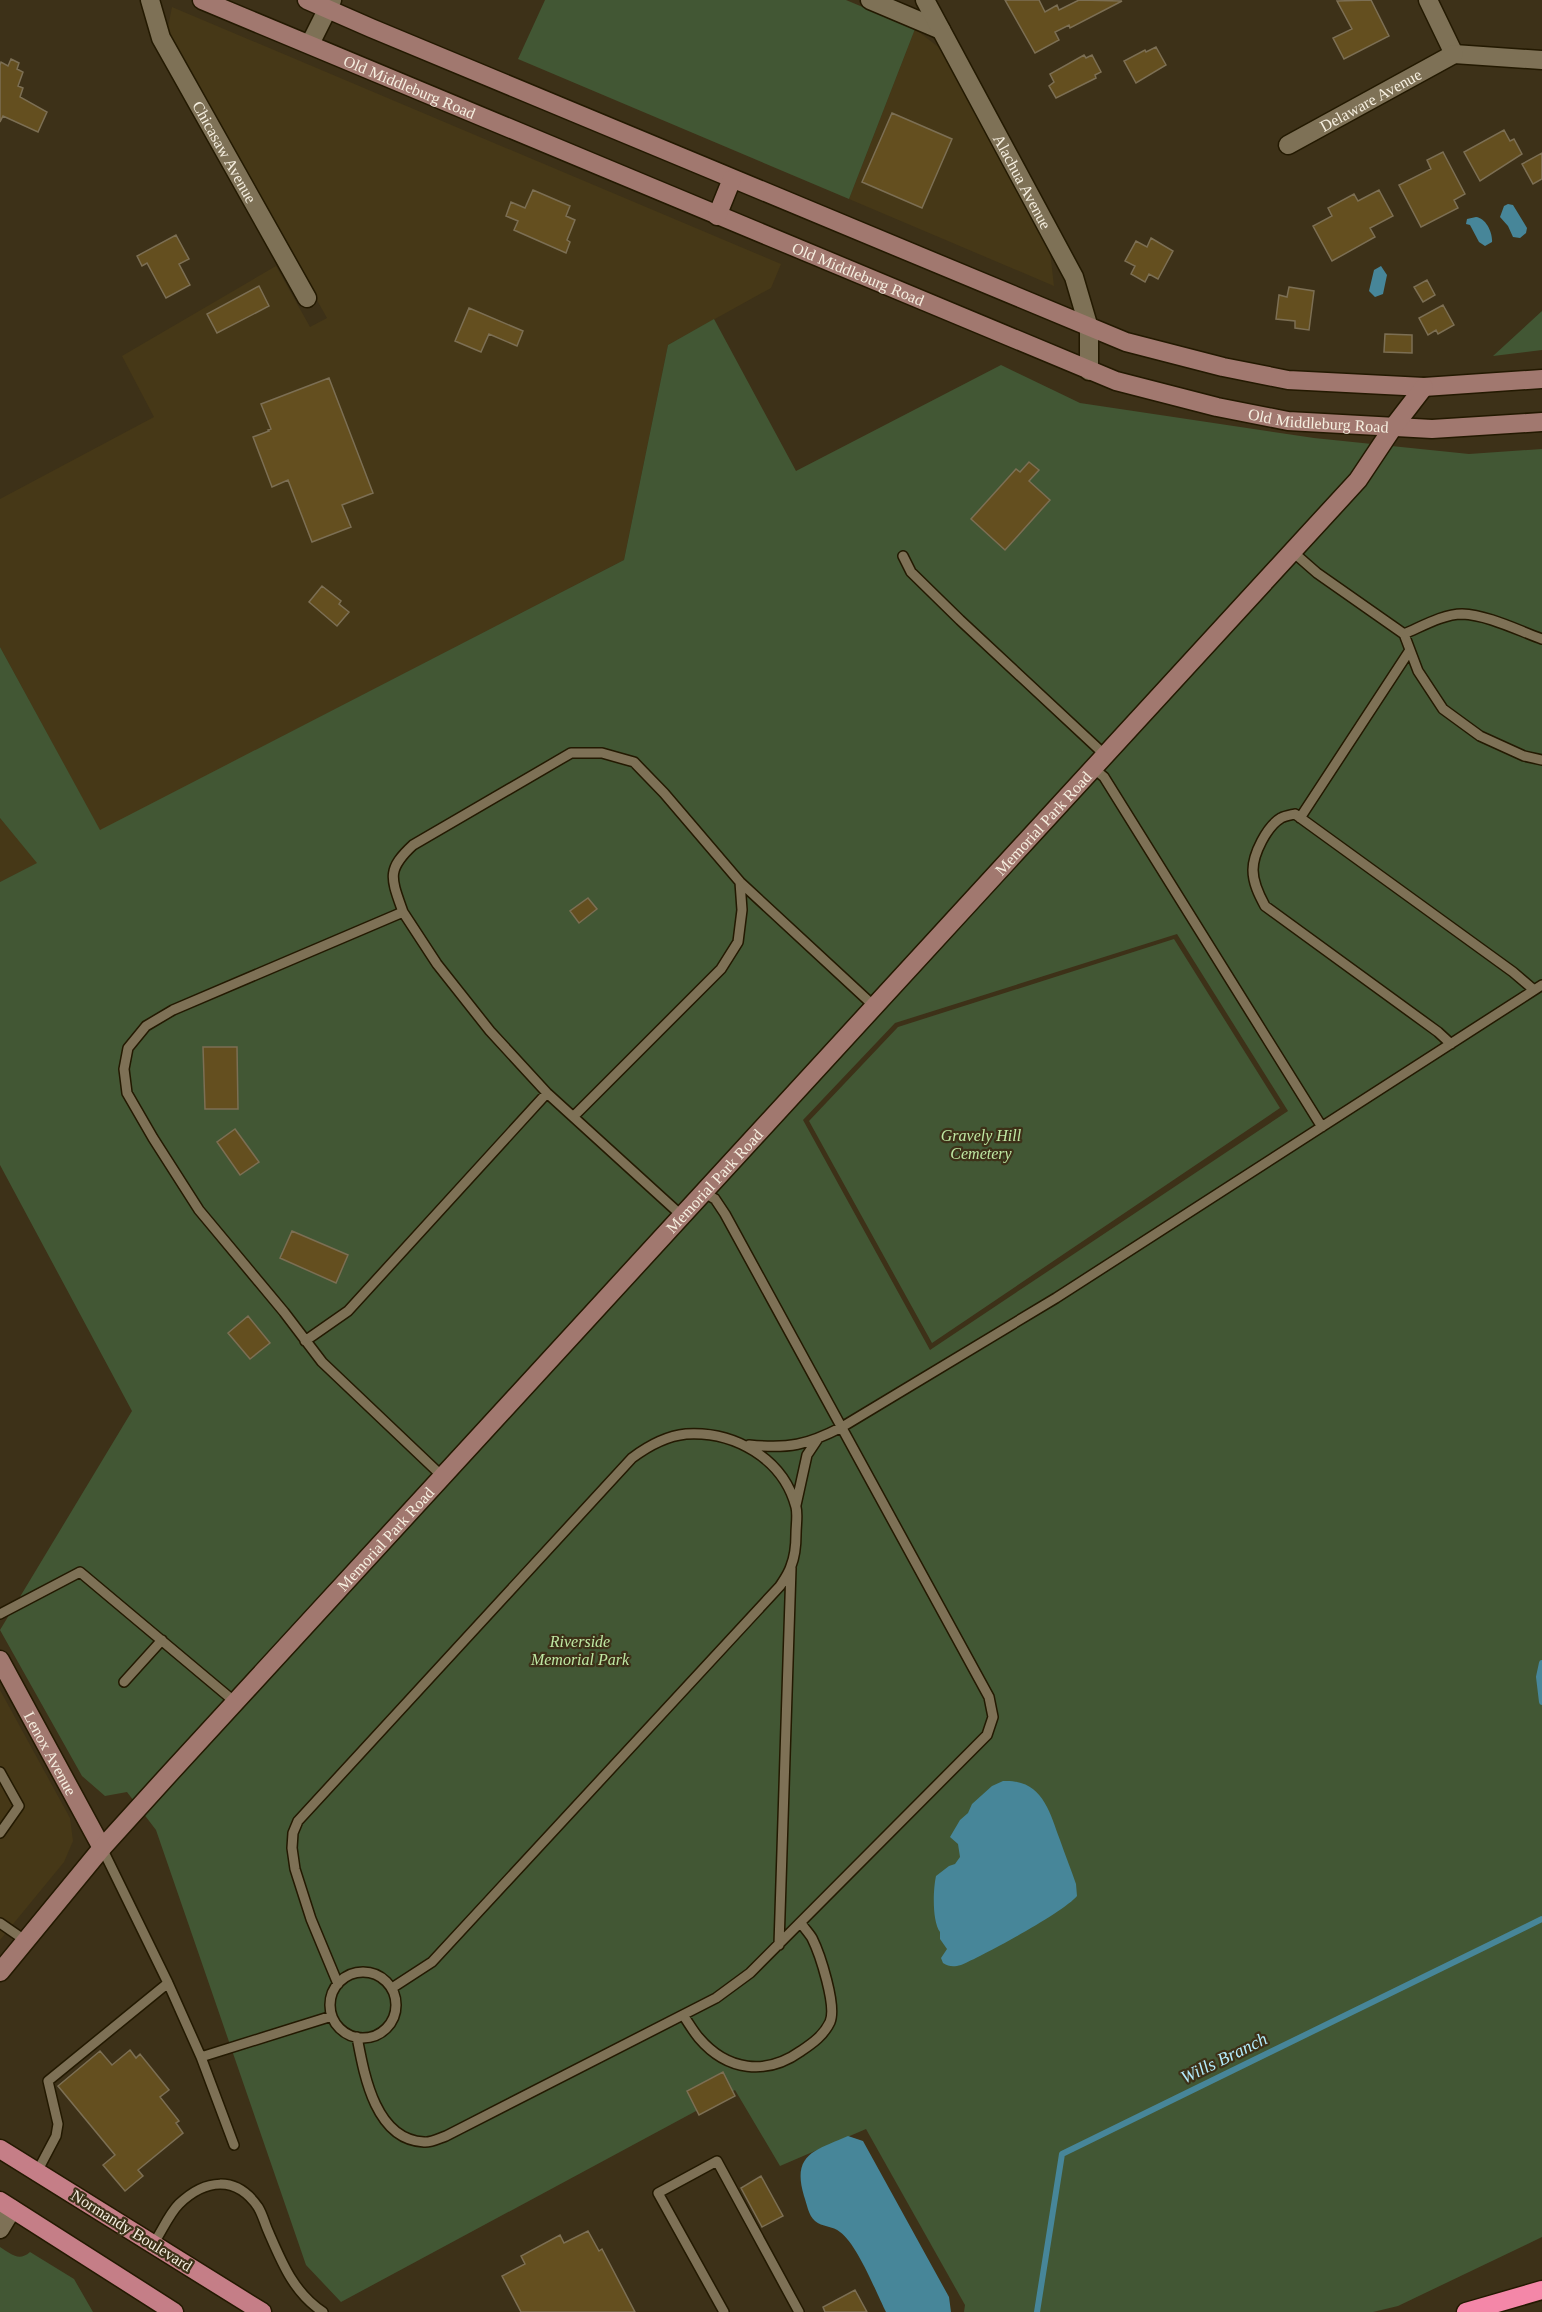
<svg xmlns="http://www.w3.org/2000/svg" width="1542" height="2312" font-family="'Times New Roman',serif">
<rect width="100%" height="100%" fill="#3d3118"/>
<path fill="#463817" d="M172 7 781 264 771 288 668 345 624 560 100 831 0 647V499L154 417 122 356 276 266 310 327 327 318 173 44 168 27Z
M915 29 941 49 1050 251 1054 286 849 199Z
M0 818 38 863 0 882Z
M0 1690 70 1818 73 1841 64 1862 0 1940Z"/>
<path fill="#425734" fill-rule="evenodd" d="M545 0H846L915 29 849 199 518 59Z
M1542 311V350L1493 356Z
M714 319 796 471 1001 365 1080 403 1314 438 1469 454 1542 449V2237L1398 2306 1373 2312H964L965 2305 866 2129 780 2166 735 2090 341 2302 306 2265 156 1830 127 1792 105 1796 82 1776 0 1630 132 1411 0 1165V882L37 863 0 818V647L100 830 624 560 668 345ZM1177 934 1288 1111 930 1350 803 1120 895 1023Z
M1174 939 1280 1108 932 1343 809 1121 898 1027Z
M0 2247C11 2254 19 2262 30 2252L74 2279 93 2312H0Z"/>
<path fill="#478699" d="M1508 204 1513 205 1527 228 1526 233 1520 238 1513 237 1508 226 1500 217 1504 206Z
M1476 217C1486 218 1493 233 1492 242L1485 246 1479 242 1470 225 1466 224 1467 219Z
M1381 266 1387 275 1383 294 1375 297 1369 291 1374 270Z
M1003 1781C1042 1779 1049 1810 1060 1840 1065 1855 1071 1869 1076 1884L1077 1896C1064 1912 981 1957 961 1965 954 1967 949 1967 943 1963L941 1958 947 1949 940 1939V1932C932 1921 933 1890 936 1876L949 1866 955 1864 960 1857 958 1844 950 1837 960 1820 968 1813 972 1804 992 1786Z
M848 2136 863 2141 949 2297 951 2312H886C876 2292 857 2244 840 2232 833 2226 822 2227 815 2221 808 2215 807 2204 804 2196 791 2153 817 2150 848 2136Z"/>
<g fill="none" stroke-linecap="round" stroke-linejoin="round">
<path stroke="#478699" stroke-width="6" d="M1542 1663 1539 1677 1542 1702
M1037 2312 1062 2154 1542 1919"/>
</g>
<path fill="#644f1f" stroke="#7c6f54" stroke-width="1.5" d="M1005 0H1039L1045 12 1057 5 1059 10 1079 0 1122 1 1070 28 1069 25 1055 32 1059 40 1035 53Z
M1371 0 1389 36 1344 59 1333 38 1352 29 1337 1Z
M1156 47 1166 65 1136 83 1124 61 1145 50 1146 52Z
M1084 55 1086 58 1092 55 1101 72 1095 75 1096 78 1056 98 1049 86 1054 82 1050 74Z
M11 59 19 63 17 69 23 72 18 86 23 88 20 97 47 112 38 132 3 116 0 122V65L1 62 8 66Z
M892 113 952 139 922 208 862 182Z
M1504 130 1510 141 1514 139 1522 154 1480 181 1464 152Z
M1443 152 1465 194 1454 200 1458 208 1421 227 1399 185 1431 169 1427 160Z
M1542 153V179L1533 184 1522 164Z
M533 190 570 206 566 216 575 220 567 240 570 242 566 253 514 230 518 221 506 216 511 202 525 208Z
M1379 190 1393 216 1370 228 1375 237 1332 261 1313 226 1332 216 1328 208 1354 194 1358 201Z
M176 235 189 259 179 264 190 285 166 298 147 263 142 266 137 256Z
M1151 238 1173 251 1158 279 1149 274 1145 282 1131 274 1135 266 1125 261 1136 241 1147 247Z
M1427 280 1435 295 1423 302 1414 287Z
M259 286 269 306 217 333 207 314Z
M1289 287 1314 291 1309 330 1295 328V321L1276 319 1279 295 1287 297Z
M1443 305 1454 325 1438 334 1436 330 1428 335 1419 318Z
M469 308 523 331 517 346 489 334 481 352 455 341Z
M1385 334 1412 335V353L1384 352Z
M329 378 373 493 342 505 351 527 312 542 288 480 272 487 253 437 269 431 268 430 271 429 261 404Z
M1029 462 1039 470 1029 481 1050 500 1005 550 971 519 1016 469 1020 472Z
M322 586 341 601 339 604 349 612 337 626 309 602Z
M588 898 597 909 579 923 570 911Z
M203 1047H237L238 1109H205Z
M235 1129 259 1162 240 1175 217 1142Z
M292 1231 348 1255 336 1283 280 1258Z
M248 1316 270 1343 250 1359 228 1333Z
M130 2050 136 2058 140 2054 169 2090 160 2097 179 2121 176 2123 183 2133 138 2170 143 2176 125 2191 103 2165 115 2155 58 2086 100 2051 112 2065Z
M723 2072 735 2096 699 2115 687 2091Z
M761 2176 783 2216 762 2227 741 2188Z
M588 2231 599 2251 602 2249 635 2312H521L502 2276 525 2264 521 2256 560 2235 564 2243Z
M855 2290 867 2312H825L823 2307Z"/>
<g fill="none" stroke-linecap="round" stroke-linejoin="round">
<g stroke="#231901" stroke-width="12">
<path id="lane" d="M1293 552 1317 573 1404 634 1418 671 1443 709 1480 736 1524 756 1542 760
M903 556 911 572 960 620 1105 755
M1404 634C1421 627 1443 614 1462 614 1488 615 1517 630 1542 639
M1093 768 1104 777 1322 1127
M1300 818 1410 650
M403 912C391 878 386 870 413 845L571 753H602L634 762 664 793 740 882 874 1006
M1451 1044 1438 1032 1265 906C1259 895 1253 883 1253 870 1253 854 1267 826 1281 818 1285 816 1291 815 1295 814L1513 972 1534 990
M574 1116 721 969 738 942 742 910 740 882
M305 1341 348 1311 547 1093
M749 1445C789 1449 807 1445 842 1427L1056 1298 1542 985
M442 1476 322 1362 284 1312 199 1210 153 1138 127 1093 124 1069 128 1048 146 1026 173 1010 403 912 437 964 490 1031 547 1093 681 1215
M796 1505 807 1455 817 1440
M0 1614 80 1572 235 1702
M124 1682 162 1640
M0 1772 19 1806 0 1833
M102 1848 168 1983 201 2057 234 2145
M0 1923 26 1941
M779 1945 791 1568
M330 2005a33 33 0 1 1 66 0a33 33 0 1 1-66 0Z
M338 1984 311 1919 295 1869 292 1848 293 1833 298 1821 632 1458C648 1446 666 1436 686 1434 734 1431 783 1458 796 1507 798 1515 796 1525 796 1534 796 1544 795 1556 791 1566 789 1573 784 1580 780 1586L432 1962 392 1988
M683 2015C688 2022 693 2031 699 2038 727 2071 766 2076 801 2051 813 2043 824 2035 830 2022 837 2006 820 1954 812 1938 809 1933 804 1928 801 1923
M357 2037C364 2074 375 2140 424 2142 430 2143 440 2138 446 2136L716 1998 750 1973 987 1735 993 1717 989 1697 725 1214 715 1199 703 1192
M201 2057 332 2016
M37 2172 56 2136 58 2124 48 2081 168 1983
M154 2243C162 2231 169 2214 179 2204 205 2179 236 2175 258 2207 263 2215 265 2225 269 2233 282 2263 294 2293 323 2312
M724 2312 658 2193 717 2161 799 2312"/>
</g>
<g stroke="#231901" stroke-width="21">
<g id="street">
<path id="s1" d="M150 0 161 38 307 298"/>
<path d="M870 0 941 30"/>
<path id="s2" d="M925 0 1074 277 1089 328V371"/>
<path d="M1428 0 1454 54"/>
<path d="M310 44 332 0"/>
<path d="M1454 54 1542 60"/>
<path id="s3" d="M1288 145 1454 54"/>
<path d="M0 2229 12 2209"/>
</g>
</g>
<g stroke="#231901" stroke-width="21">
<g id="secondary">
<path id="s4" d="M202 0 1116 381 1217 407 1288 421 1432 429 1542 422"/>
<path d="M307 0 371 28 1126 342 1223 367 1288 380 1424 387 1542 379"/>
<path d="M717 216 732 179"/>
<path id="s5" d="M0 1660 102 1848"/>
<path id="s6" d="M0 1972 102 1848 171 1772 1358 480 1394 426 1424 387"/>
</g>
</g>
<g stroke="#231901" stroke-width="21">
<path id="primary" d="M0 2149 262 2312
M0 2201 174 2312"/>
</g>
<g stroke="#231901" stroke-width="21">
<path id="highway" d="M1466 2312 1542 2290"/>
</g>
<use href="#lane" stroke="#7e7156" stroke-width="9"/>
<use href="#street" stroke="#7e7156" stroke-width="18"/>
<use href="#secondary" stroke="#a1786f" stroke-width="18"/>
<use href="#primary" stroke="#c57e87" stroke-width="18"/>
<use href="#highway" stroke="#f487a8" stroke-width="18"/>
</g>
<g text-anchor="middle" stroke-width="4.5" stroke-linejoin="round" paint-order="stroke">
<g font-size="16" fill="#f6efe0" stroke="#3d3118">
<text dy="6" stroke="none"><textPath href="#s4" startOffset="225">Old Middleburg Road</textPath></text>
<text dy="6" stroke="none"><textPath href="#s3" startOffset="94">Delaware Avenue</textPath></text>
<text dy="6" stroke="none"><textPath href="#s1" startOffset="170">Chicasaw Avenue</textPath></text>
<text dy="6" stroke="none"><textPath href="#s2" startOffset="206">Alachua Avenue</textPath></text>
<text dy="6" stroke="none"><textPath href="#s4" startOffset="711">Old Middleburg Road</textPath></text>
<text dy="6" stroke="none"><textPath href="#s4" startOffset="1197">Old Middleburg Road</textPath></text>
<text dy="6" stroke="none"><textPath href="#s6" startOffset="1552">Memorial Park Road</textPath></text>
<text dy="6" stroke="none"><textPath href="#s6" startOffset="1066">Memorial Park Road</textPath></text>
<text dy="6" stroke="none"><textPath href="#s6" startOffset="580">Memorial Park Road</textPath></text>
<text dy="6" stroke="none"><textPath href="#s5" startOffset="106">Lenox Avenue</textPath></text>
<text transform="translate(132 2230) rotate(32)" y="6">Normandy Boulevard</text>
</g>
<g font-size="16" font-style="italic" fill="#bfe8a3" stroke="#3d3118">
<text x="981" y="1141">Gravely Hill<tspan x="981" dy="18">Cemetery</tspan></text>
<text x="580" y="1647">Riverside<tspan x="580" dy="18">Memorial Park</tspan></text>
</g>
<g font-size="18" font-style="italic" fill="#b3eafb" stroke="#3d3118">
<text transform="translate(1224 2058) rotate(-26)" y="6">Wills Branch</text>
</g>
</g>
</svg>
